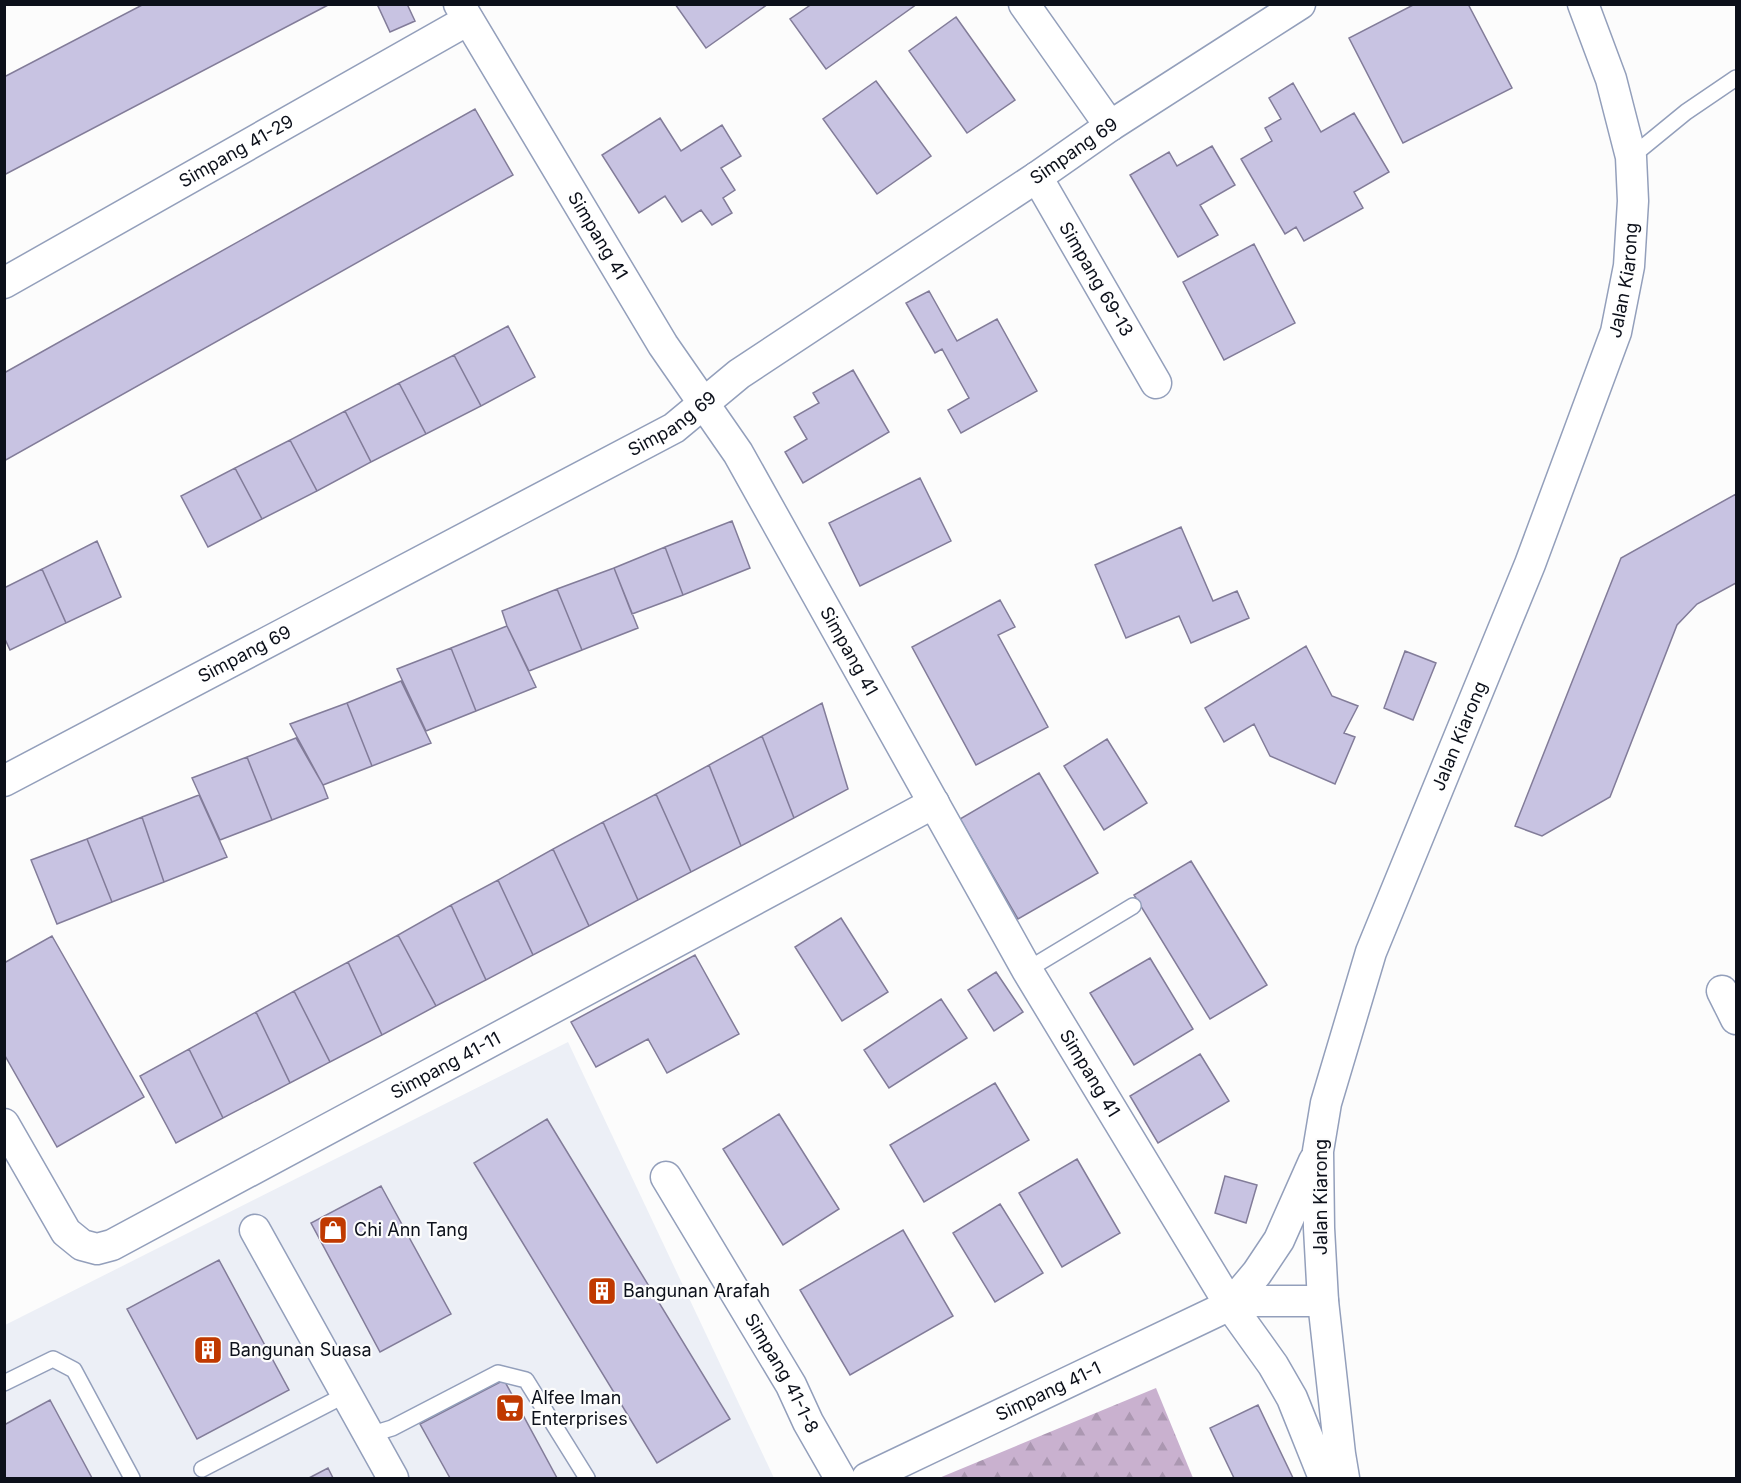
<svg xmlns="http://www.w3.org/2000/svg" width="1741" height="1483" font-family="Inter,sans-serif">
<defs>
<pattern id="forest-firs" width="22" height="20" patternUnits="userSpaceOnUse" patternTransform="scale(1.5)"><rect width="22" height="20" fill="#c9b1cf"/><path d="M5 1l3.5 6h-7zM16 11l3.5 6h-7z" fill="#ab97b1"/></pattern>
</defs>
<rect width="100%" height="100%" fill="#fcfcfc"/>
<path fill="#eceff6" d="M568 1042 774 1478H5V1325Z"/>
<path fill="url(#forest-firs)" d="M1156 1388 1193 1478H939Z"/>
<path fill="#c8c3e2" stroke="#827c99" stroke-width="1.5" d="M144 4H330L4 175V77Z
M382 4H407L415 21 390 32 378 6Z
M675 4H768L706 48Z
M812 4H917L826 69 790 19Z
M1415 4H1468L1512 88 1403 143 1349 38Z
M956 17 1015 100 967 133 909 51Z
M876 81 931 156 877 194 823 119Z
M1293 83 1321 132 1354 113 1389 172 1354 192 1363 208 1304 241 1296 227 1285 234 1241 159 1272 141 1265 128 1281 119 1269 98Z
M475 109 513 175 4 461V373Z
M660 118 681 151 722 125 741 156 721 168 735 190 723 198 732 213 712 225 701 210 682 222 665 196 639 213 602 155Z
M1212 146 1235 185 1200 205 1218 235 1178 257 1130 175 1169 152 1177 166Z
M1254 244 1295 323 1224 360 1183 282Z
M929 291 957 341 997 319 1037 391 961 433 948 410 969 398 942 349 935 353 906 303Z
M508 326 535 377 481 406 454 355Z
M454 355 481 406 426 434 399 383Z
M853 370 889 432 803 483 785 452 807 439 794 417 819 403 813 393Z
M399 383 426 434 371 462 345 411Z
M345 411 371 462 317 491 290 440Z
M290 440 317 491 262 519 235 468Z
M235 468 262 519 208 547 181 496Z
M920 478 951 541 860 586 829 523Z
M1736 494V583L1697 604 1677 625 1610 797 1542 836 1515 826 1621 558Z
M732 521 750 568 683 595 665 547Z
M1181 527 1213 601 1237 591 1249 618 1191 643 1179 616 1126 638 1095 565Z
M97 541 121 597 66 623 42 569Z
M665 547 683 595 632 614 614 568Z
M614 568 638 628 582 650 557 589Z
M42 569 66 623 10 650 4 637V588Z
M557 589 582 650 529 671 507 626 502 611Z
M1000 600 1015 627 998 635 1048 727 976 765 912 647Z
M507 626 536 687 476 711 451 648Z
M1306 646 1332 696 1358 706 1344 733 1355 737 1335 784 1270 756 1254 724 1224 742 1205 708Z
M451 648 476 711 426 731 397 669Z
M1405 651 1436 663 1413 720 1384 708Z
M401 681 431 743 372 766 347 703Z
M347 703 372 766 323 785 290 724Z
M822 703 848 789 794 818 762 736Z
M762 736 794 818 741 846 709 765Z
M296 738 323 785 328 798 272 820 247 757Z
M1107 739 1147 803 1104 830 1064 766Z
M247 757 272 820 220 840 192 778Z
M709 765 741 846 691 872 656 794Z
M1039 773 1098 873 1018 919 960 819Z
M656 794 691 872 638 900 603 822Z
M199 795 227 857 164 882 142 817Z
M142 817 164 882 112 902 87 839Z
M603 822 638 900 589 926 553 849Z
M87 839 112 902 57 924 31 860Z
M553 849 589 926 533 955 498 880Z
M1191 861 1267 985 1210 1019 1134 895Z
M498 880 533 955 486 980 451 905Z
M451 905 486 980 436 1006 398 935Z
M841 918 888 992 842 1021 795 947Z
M398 935 436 1006 382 1035 348 962Z
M52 936 144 1097 57 1147 4 1054V963Z
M695 955 739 1034 667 1073 648 1039 596 1067 571 1022Z
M1150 958 1193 1029 1134 1065 1090 993Z
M348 962 382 1035 330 1062 294 991Z
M996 972 1023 1012 994 1031 968 990Z
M294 991 330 1062 290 1083 256 1012Z
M941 999 967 1038 889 1088 864 1050Z
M256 1012 290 1083 223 1118 189 1049Z
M189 1049 223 1118 176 1143 140 1076Z
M1200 1054 1229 1101 1158 1143 1130 1096Z
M995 1083 1029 1140 924 1202 890 1145Z
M779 1114 839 1209 783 1245 723 1149Z
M547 1119 730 1419 657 1463 474 1163Z
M1077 1159 1120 1233 1062 1267 1019 1193Z
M1225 1176 1257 1185 1246 1223 1215 1213Z
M381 1186 451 1314 380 1352 311 1223Z
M1000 1204 1043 1273 995 1302 953 1233Z
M903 1230 953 1316 850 1375 800 1290Z
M219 1260 289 1390 197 1439 127 1309Z
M504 1380 557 1478H450L420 1424Z
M50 1400 92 1478H4V1425Z
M1258 1405 1293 1478H1234L1210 1428Z
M328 1468 333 1478H309Z"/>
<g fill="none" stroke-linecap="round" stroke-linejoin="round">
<g stroke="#939fbb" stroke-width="18">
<path id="service" d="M1631 157 1686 112 1736 78
M1027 970 1133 906
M4 1383 53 1359 74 1370 132 1478
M369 1435 392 1428 498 1373 526 1380 587 1478
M202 1469 347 1394"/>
</g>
<g stroke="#939fbb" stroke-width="33">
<g id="minor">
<path id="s1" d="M459 4 663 345 738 453 1027 970 1230 1305 1273 1365 1292 1398 1324 1478"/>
<path d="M1024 4 1110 126"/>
<path id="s2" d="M1037 177 1156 383"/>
<path id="s3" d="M4 283 468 20"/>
<path id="s4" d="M4 781 674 428 739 374 1037 177 1110 126 1300 4"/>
<path d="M1722 991 1736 1019"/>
<path id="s5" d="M4 1124 66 1232 82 1245 97 1249 112 1245 934 803"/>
<path id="s6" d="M666 1177 791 1385 808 1422 840 1478"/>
<path d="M255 1230 393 1478"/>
<path d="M1230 1305 1257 1273 1279 1240 1314 1161"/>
<path id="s7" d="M867 1478 1230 1305 1252 1301H1323"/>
<path id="s8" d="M1344 1478 1340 1454 1323 1301 1319 1228 1318 1151 1326 1103 1371 952 1530 564 1616 332 1629 266 1633 201 1631 157 1611 79 1583 4"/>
</g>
</g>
<use href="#service" stroke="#fff" stroke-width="15"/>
<use href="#minor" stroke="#fff" stroke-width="30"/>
</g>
<defs>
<g id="shop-square" transform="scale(1.5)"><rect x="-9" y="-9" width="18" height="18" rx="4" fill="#c03900" stroke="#fcfcfc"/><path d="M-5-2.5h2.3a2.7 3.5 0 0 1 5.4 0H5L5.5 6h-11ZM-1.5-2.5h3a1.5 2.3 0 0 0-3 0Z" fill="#fff"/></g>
<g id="building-square" transform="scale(1.5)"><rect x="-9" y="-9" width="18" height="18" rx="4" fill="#c03900" stroke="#fcfcfc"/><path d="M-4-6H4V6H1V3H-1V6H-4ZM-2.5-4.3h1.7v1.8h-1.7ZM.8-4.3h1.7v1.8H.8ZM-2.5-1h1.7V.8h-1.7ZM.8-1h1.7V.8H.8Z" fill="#fff"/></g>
<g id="supermarket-square" transform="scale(1.5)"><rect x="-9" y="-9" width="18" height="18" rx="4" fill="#c03900" stroke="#fcfcfc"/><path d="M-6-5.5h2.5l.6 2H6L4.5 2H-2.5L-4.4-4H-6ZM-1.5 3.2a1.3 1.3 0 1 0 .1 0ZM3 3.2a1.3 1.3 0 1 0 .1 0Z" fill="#fff"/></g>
</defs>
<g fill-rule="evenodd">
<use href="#shop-square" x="333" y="1230"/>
<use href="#building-square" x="602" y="1291"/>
<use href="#building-square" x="208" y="1350"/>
<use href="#supermarket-square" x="510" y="1408"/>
</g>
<g text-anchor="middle" stroke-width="4.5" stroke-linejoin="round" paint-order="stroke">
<g font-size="18" fill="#0c101a" stroke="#fcfcfc">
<text dy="6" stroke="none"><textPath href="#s3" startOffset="267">Simpang 41-29</textPath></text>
<text dy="6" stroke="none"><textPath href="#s4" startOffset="1244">Simpang 69</textPath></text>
<text dy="6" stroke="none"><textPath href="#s1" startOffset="270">Simpang 41</textPath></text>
<text dy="6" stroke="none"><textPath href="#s8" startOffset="1254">Jalan Kiarong</textPath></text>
<text dy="6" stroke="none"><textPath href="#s2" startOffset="118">Simpang 69-13</textPath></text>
<text dy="6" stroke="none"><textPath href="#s4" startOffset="758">Simpang 69</textPath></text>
<text dy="6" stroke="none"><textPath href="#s1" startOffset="756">Simpang 41</textPath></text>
<text dy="6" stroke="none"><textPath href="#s4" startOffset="272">Simpang 69</textPath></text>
<text dy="6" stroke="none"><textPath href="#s8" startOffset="768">Jalan Kiarong</textPath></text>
<text dy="6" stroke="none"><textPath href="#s5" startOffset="555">Simpang 41-11</textPath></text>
<text dy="6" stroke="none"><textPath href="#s1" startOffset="1242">Simpang 41</textPath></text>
<text transform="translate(1321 1197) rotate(-90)" y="6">Jalan Kiarong</text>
<text dy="6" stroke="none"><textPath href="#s6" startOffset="228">Simpang 41-1-8</textPath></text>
<text dy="6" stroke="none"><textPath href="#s7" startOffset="201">Simpang 41-1</textPath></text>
</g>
<g font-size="18" fill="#0c101a" stroke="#fcfcfc" text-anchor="start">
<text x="354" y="1236">Chi Ann Tang</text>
<text x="623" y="1297">Bangunan Arafah</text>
<text x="229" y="1356">Bangunan Suasa</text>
<text x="531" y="1404">Alfee Iman<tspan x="531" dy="21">Enterprises</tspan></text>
</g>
</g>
<rect width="1741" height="1483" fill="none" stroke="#0c101a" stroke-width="12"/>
</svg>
